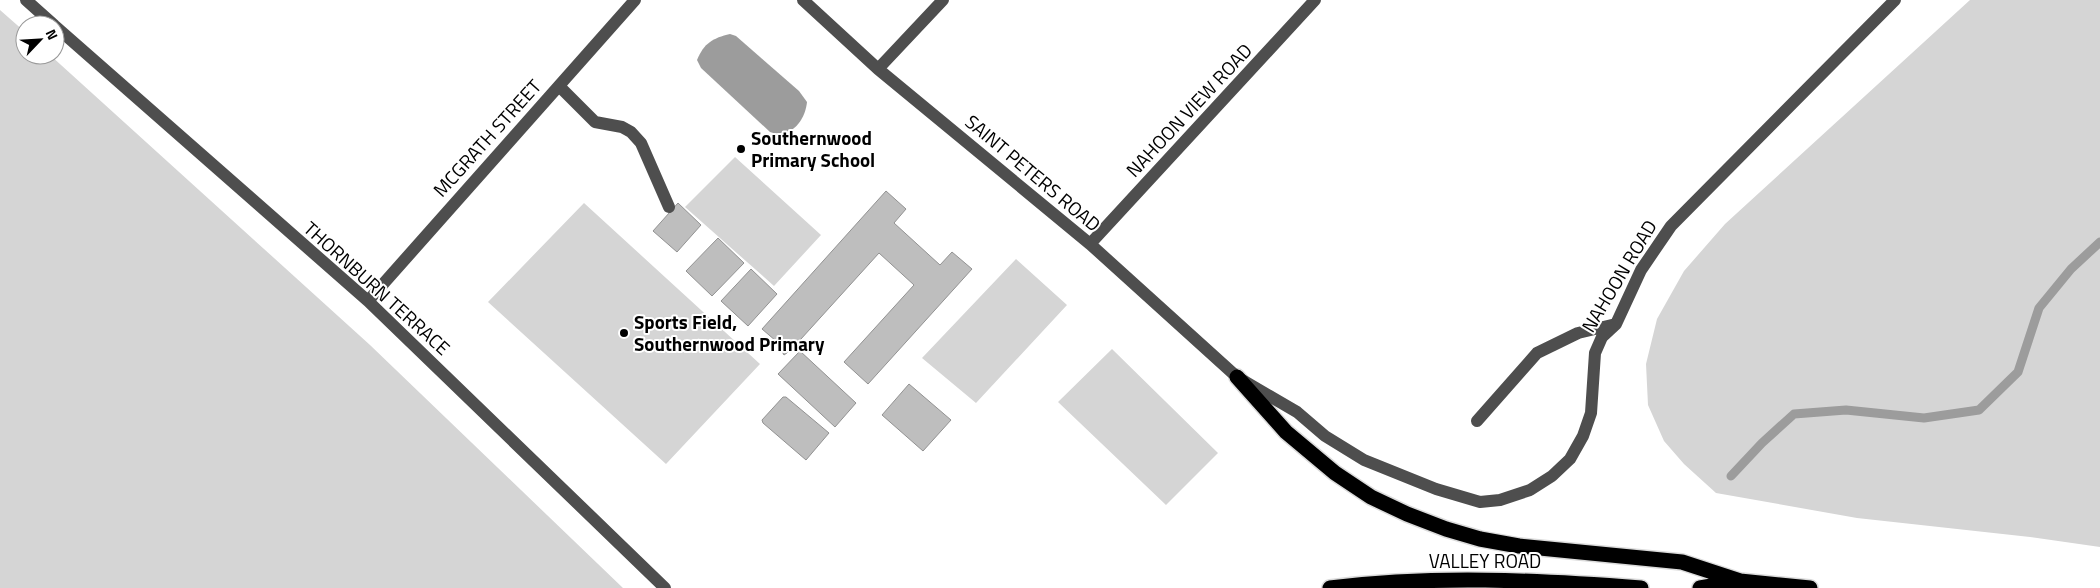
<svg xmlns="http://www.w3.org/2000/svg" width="2100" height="588" font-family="'Titillium Web',sans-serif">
<rect width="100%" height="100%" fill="#fff"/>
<path fill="#d5d5d5" d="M1970 0H2100V547L2030 537 1857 518 1716 493 1684 464 1664 441 1648 405 1646 364 1657 319 1684 271 1725 224Z
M0 10 25 32V55H50L370 345 623 588H0Z
M735 157 821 235 774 286 685 207Z
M584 203 760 364 666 464 488 302Z
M1016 259 1067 305 976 403 922 358Z
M1112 349 1218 453 1166 505 1058 402Z"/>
<path fill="#9c9c9c" d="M730 34 736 36 799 91 807 102C805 121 791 139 770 132L701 68 697 60C704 43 713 38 730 34Z"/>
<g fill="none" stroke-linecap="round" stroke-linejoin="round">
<path stroke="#9c9c9c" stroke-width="9" d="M1731 476 1762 443 1794 414 1846 410 1924 418 1979 410 2018 372 2039 308 2071 269 2100 242"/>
</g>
<path fill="#bebebe" stroke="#929292" d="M886 191 906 209 894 223 940 265 952 252 972 269 868 384 844 362 914 285 879 253 791 350 784 355 776 341 762 329Z
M678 203 701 225 677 252 653 231Z
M718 238 744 263 712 296 686 271Z
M751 269 777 294 748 326 721 301Z
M800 351 856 403 835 427 778 374Z
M909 384 951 420 923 451 882 415Z
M783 397H786L829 433 806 460 763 423 762 420Z"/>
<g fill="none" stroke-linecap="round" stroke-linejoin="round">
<g stroke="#dbdbdb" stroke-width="18">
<path id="highway" d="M1237 377 1286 432 1335 473 1371 497 1407 514 1446 529 1480 539 1519 546 1682 562 1740 581
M1330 588C1433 575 1537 580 1641 588
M1700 588 1740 581 1810 588"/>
</g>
<path stroke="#4e4e4e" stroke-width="12" d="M26 0 54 25
M803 0 878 69 1090 244 1237 377 1297 412 1325 436 1364 460 1436 489 1480 502 1500 500 1530 490 1552 476 1570 459 1583 436 1591 413 1595 353 1602 337 1616 324 1641 270 1671 226 1895 0
M55 26 368 301 665 588
M878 69 943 0
M559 86 595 122 622 127 631 132 641 143 669 207
M1090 244 1315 0
M368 301 635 0
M1477 421 1537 353 1578 333 1616 324"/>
<use href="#highway" stroke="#000" stroke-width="15"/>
</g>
<g fill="#000" stroke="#fff" stroke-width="2">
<circle cx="741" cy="149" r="5"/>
<circle cx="624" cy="333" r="5"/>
</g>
<g text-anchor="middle" stroke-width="4" stroke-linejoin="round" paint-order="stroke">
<g font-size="19" fill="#000" stroke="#fff">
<text transform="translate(1189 110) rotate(-47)" y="7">NAHOON VIEW ROAD</text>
<text transform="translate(487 138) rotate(-48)" y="7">MCGRATH STREET</text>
<text transform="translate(1033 173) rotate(40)" y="7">SAINT PETERS ROAD</text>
<text transform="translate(1619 276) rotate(-59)" y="7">NAHOON ROAD</text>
<text transform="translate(377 288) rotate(42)" y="7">THORNBURN TERRACE</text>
<text x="1485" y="568">VALLEY ROAD</text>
</g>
<g font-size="19" font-weight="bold" fill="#000" stroke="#fff" text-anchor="start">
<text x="751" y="145">Southernwood<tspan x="751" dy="22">Primary School</tspan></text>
<text x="634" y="329">Sports Field,<tspan x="634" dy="22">Southernwood Primary</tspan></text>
</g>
</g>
<g transform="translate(40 40) rotate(65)"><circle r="24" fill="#ffffff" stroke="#999999"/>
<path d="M0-4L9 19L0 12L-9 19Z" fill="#000000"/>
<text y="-8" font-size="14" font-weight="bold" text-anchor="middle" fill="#000000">N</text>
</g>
</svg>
